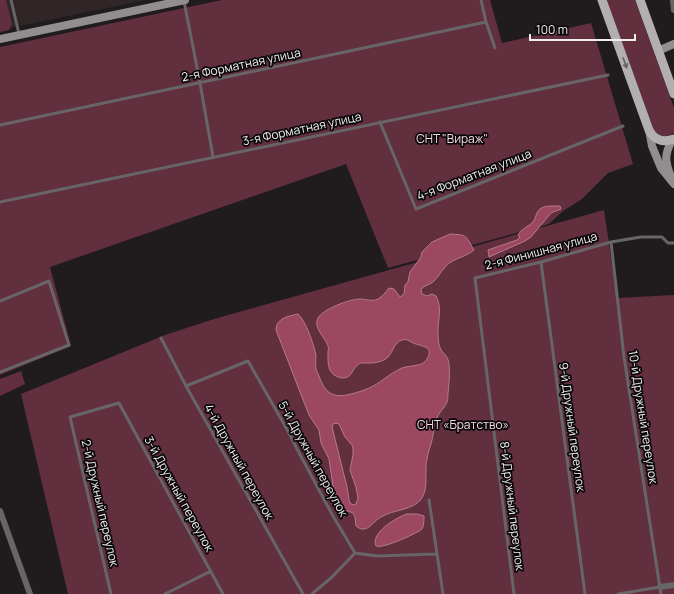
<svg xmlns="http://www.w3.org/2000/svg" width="674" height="594" font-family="Manrope,sans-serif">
<rect width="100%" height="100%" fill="#201c1d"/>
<path fill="#302527" d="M0 0H146L0 30Z"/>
<path fill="#622f3e" d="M0 0H6L12 24 9 30 0 32Z
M222 0H490L502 43 591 23 633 164 608 173 582 199 563 211 549 224 388 268 346 164 50 267 71 346 0 375V47Z
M606 0H635L674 108V133C666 138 659 137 654 130Z
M604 210 617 298 674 295V594H68L21 394 165 335 214 319Z
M21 371 25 384 0 396V379Z"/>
<path fill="#9c4862" stroke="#b67a8c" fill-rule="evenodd" d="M553 206H560L561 209 551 213 531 237 525 241 489 257 488 250 517 240 520 237 518 235C521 229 528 227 533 222 536 218 536 212 540 209 544 206 549 206 553 206Z
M450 234C468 235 465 235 474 250 467 256 459 257 451 262 444 266 440 275 434 281 430 285 425 285 421 289L422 294 427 296 432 294 436 296C443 308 437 322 438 335 438 340 439 346 441 350 445 355 449 358 449 365 450 375 449 384 448 393 448 396 448 399 447 402 445 408 438 413 436 420 434 425 434 430 433 435 432 443 428 451 427 459 424 471 429 486 422 498 413 511 394 509 381 517 372 522 367 535 356 526L355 517 353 513 340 508 333 486 329 459 321 443 319 430 309 415 276 330C276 318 289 316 298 314 307 323 313 343 316 355 316 359 315 364 316 368 316 371 318 373 319 376 325 393 333 399 351 394 363 391 374 387 384 379 389 375 396 371 402 368 410 365 423 367 427 359 434 347 424 347 416 344 411 343 408 338 402 340 394 342 393 353 387 358 379 364 369 363 360 363 358 365 355 367 354 369 351 374 349 378 343 378 340 378 336 376 334 375 327 369 328 360 328 352 328 350 329 348 328 346 325 337 313 328 318 318 323 309 350 299 360 299 366 299 371 302 378 299 382 297 386 292 389 288L394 289 400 297 404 294 405 285 408 282 410 272 421 257 422 252 432 242ZM336 423 339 424 345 437 352 445 353 448V455L350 470 356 487 358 498 356 504 353 505 350 503 349 500 347 487 332 427 333 424Z
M407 514H417L424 516C424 520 424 526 422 529 416 534 390 545 382 546 380 547 378 546 376 546 370 533 397 517 407 514Z"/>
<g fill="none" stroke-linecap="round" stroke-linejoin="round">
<path stroke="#676565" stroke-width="3" d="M11 0 19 34
M481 0 486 22 495 48
M184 1 200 83 213 157
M380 122 416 209 623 126
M0 125 486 22
M0 202 608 75
M611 242 624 357 661 594
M541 262 585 594
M0 301 49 281 69 345 0 372
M161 338 186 386 303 594
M186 386 248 361 289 433 297 449 333 516 355 553 377 556 436 554
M429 500 443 594
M111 594 70 417 119 403 223 594
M165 594 211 571
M312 594 332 577 355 553
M514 594 475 278 541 262 611 242 641 237H662L668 243H674
M618 594 660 587"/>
<path stroke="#676565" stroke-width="6" d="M673 0 674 10
M0 511 30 594
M660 587 674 585"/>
<path stroke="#928e8f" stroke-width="8" d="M0 39 185 0
M658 51 674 44
M649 130 652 146 661 168 674 184
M671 177C665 161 664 155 672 140"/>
<path stroke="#b3aeaf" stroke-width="9" d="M602 0 649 130C654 140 663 143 674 139
M640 0 674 94"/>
</g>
<defs><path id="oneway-solid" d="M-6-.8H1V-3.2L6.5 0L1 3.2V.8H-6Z"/></defs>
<use fill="#666363" href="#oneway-solid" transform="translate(625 63) rotate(70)"/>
<g text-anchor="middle" stroke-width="3.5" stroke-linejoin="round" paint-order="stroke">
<g font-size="12" fill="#f1eeee" stroke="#090707">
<text transform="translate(241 65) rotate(-12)" y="4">2-я Форматная улица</text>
<text transform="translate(302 129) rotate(-12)" y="4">3-я Форматная улица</text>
<text transform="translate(474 175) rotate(-21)" y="4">4-я Форматная улица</text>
<text transform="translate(541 251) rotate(-15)" y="4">2-я Финишная улица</text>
<text transform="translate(643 417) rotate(81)" y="4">10-й Дружный переулок</text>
<text transform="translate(572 427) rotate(82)" y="4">9-й Дружный переулок</text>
<text transform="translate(313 459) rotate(61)" y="4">5-й Дружный переулок</text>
<text transform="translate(239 462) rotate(61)" y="4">4-й Дружный переулок</text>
<text transform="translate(179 494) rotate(61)" y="4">3-й Дружный переулок</text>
<text transform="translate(100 503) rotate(77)" y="4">2-й Дружный переулок</text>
<text transform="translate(512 506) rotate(83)" y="4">8-й Дружный переулок</text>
</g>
<g font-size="12" fill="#f4dbe0" stroke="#090707">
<text x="452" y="143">СНТ "Вираж"</text>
<text x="463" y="429">СНТ «Братство»</text>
</g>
</g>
<path d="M530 34v6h105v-6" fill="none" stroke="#f1eeee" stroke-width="2"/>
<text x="536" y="34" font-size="12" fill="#f1eeee" stroke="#090707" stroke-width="3" paint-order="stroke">100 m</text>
</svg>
